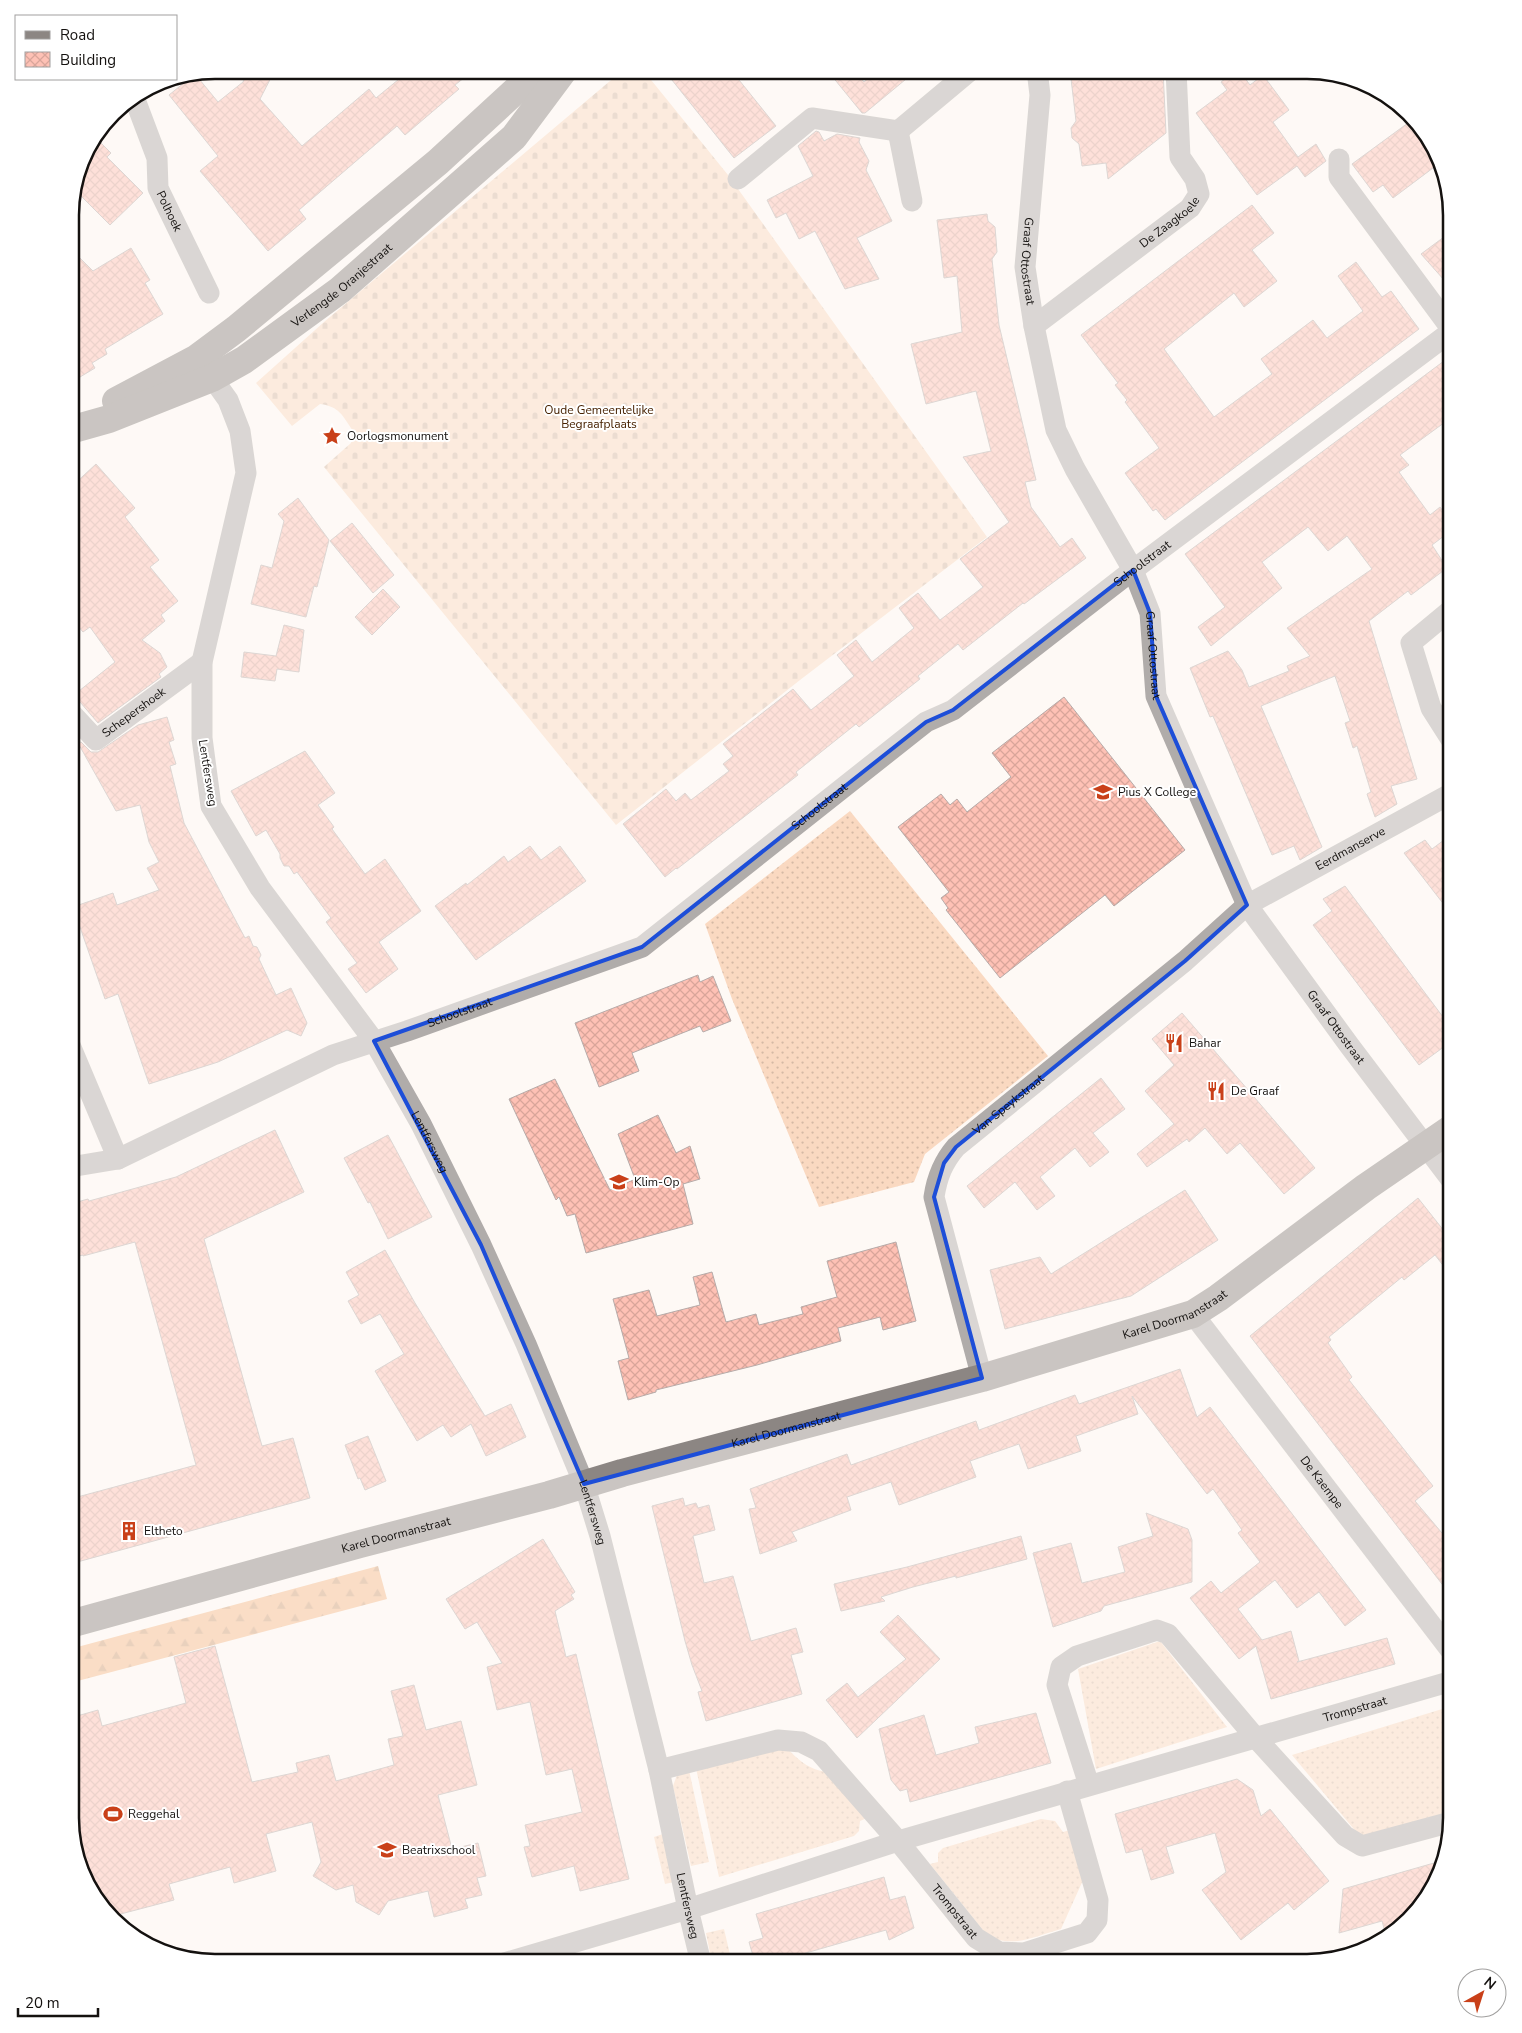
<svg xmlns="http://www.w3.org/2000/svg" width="1522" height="2033" font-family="'Nunito Sans',sans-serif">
<defs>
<pattern id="grass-dots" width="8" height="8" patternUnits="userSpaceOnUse" patternTransform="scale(1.25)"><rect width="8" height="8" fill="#fad9c1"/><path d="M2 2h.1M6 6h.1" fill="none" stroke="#d5b9a5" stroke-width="1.8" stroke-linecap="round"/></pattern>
<pattern id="forest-firs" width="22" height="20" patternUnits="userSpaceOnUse" patternTransform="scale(1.25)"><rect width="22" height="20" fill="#f5ba8c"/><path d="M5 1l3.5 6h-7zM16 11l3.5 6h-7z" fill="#d19f78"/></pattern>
<pattern id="cemetery-stones" width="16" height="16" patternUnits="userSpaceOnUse" patternTransform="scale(1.25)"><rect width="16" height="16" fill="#fad9c1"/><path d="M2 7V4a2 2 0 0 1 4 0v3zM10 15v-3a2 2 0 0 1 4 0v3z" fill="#d5b9a5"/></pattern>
<pattern id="building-cross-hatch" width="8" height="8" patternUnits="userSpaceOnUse" patternTransform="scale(1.25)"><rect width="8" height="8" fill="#fec1b5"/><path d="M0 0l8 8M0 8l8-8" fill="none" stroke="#d9a59a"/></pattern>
</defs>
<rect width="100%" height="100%" fill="#fef9f5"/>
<path fill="url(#grass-dots)" d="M850 811 1048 1056 925 1154 914 1182 819 1207 732 999 705 924Z
M1160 1641 1227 1727 1096 1769 1078 1669Z
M1452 1706V1818L1363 1840 1292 1755Z
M783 1744C796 1758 810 1772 830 1772L867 1818 860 1821 859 1831 854 1836 719 1877 696 1768Z
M689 1770 709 1862 691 1866 673 1786 677 1775Z
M1041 1819 1055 1821 1063 1832 1070 1830 1084 1878 1061 1929C1035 1936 1011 1950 986 1934L930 1864 938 1862V1853L943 1848Z
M663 1834 674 1882 665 1884 654 1837Z
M724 1929 732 1963H723L721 1960 710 1953 706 1933Z"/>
<path fill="url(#forest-firs)" d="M378 1566 387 1599 70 1683V1649Z"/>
<path fill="url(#cemetery-stones)" d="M623 70H643L728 175 987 537 800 680 616 825 324 467 351 443 353 431C342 415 340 407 320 404L292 426 256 383 324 322Z"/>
<path fill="url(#building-cross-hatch)" stroke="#b6aba9" d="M249 70H275L260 99 302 146 369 89 376 98 410 70H474L455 85 459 89 405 135 397 126 299 210 306 219 268 251 200 171 218 156 169 95 195 74 218 102 243 82Z
M664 70H731L776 126 734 158Z
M827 70H854L864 82 878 70H917L865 113H862Z
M1070 70H1163L1166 133 1108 179 1106 163 1082 166 1079 144 1072 138 1071 128 1076 121Z
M1237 70H1239L1250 85 1263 75 1289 110 1273 122 1298 157 1316 144 1326 161 1305 177 1297 166 1257 195 1196 113 1227 90 1221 82Z
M1412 120 1428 135 1437 165 1393 198 1383 185 1373 192 1352 164Z
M816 131 819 132 824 141 837 134 860 138 859 142 869 161 866 170 892 221 857 238 879 279 845 289 815 231 799 239 786 213 776 218 767 200 813 176 798 146Z
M95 137 111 153 107 157 143 193 110 225 75 190 85 151Z
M1252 205 1274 233 1252 250 1277 281 1244 307 1234 293 1164 349 1214 417 1272 374 1261 359 1313 320 1327 338 1363 311 1338 276 1356 262 1382 297 1391 291 1419 329 1165 520 1156 509 1153 511 1125 473 1159 448 1125 402 1127 400 1115 385 1118 383 1081 335Z
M987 214 988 221 995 227 996 239 997 252 992 259 999 325 1036 480 1025 482 1031 507 1060 547 1072 538 1086 558 1024 604 1023 603 963 650 958 644 918 676 920 679 859 727 856 724 796 772 798 775 677 869 676 868 665 877 623 824 666 789 676 801 685 793 691 800 729 771 723 764 733 756 723 744 793 689 811 710 854 676 837 655 856 640 872 662 914 628 899 608 918 593 940 620 983 587 960 559 1009 522 963 457 991 451 976 391 926 404 911 344 962 332 957 276 944 278 937 220Z
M1452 231V289L1421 254Z
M70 248 93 271 131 248 150 280 145 283 163 314 105 349 107 354 92 363 95 368 70 383Z
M1452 355V417L1400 455 1409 465 1399 472 1430 515 1440 507 1443 511 1452 504V530L1432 545 1447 568 1411 595 1408 591 1369 621 1417 779 1391 786 1397 804 1375 817 1367 794 1371 792 1357 746 1353 748 1349 735 1345 723 1350 721 1335 676 1261 706 1322 847 1300 860 1294 846 1272 855 1213 716 1210 717 1190 668 1228 651 1242 670 1249 687 1289 671 1287 666 1310 656 1287 628 1372 569 1347 536 1328 551 1308 527 1262 562 1282 588 1211 646 1198 627 1225 607 1185 554Z
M96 464 135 508 125 517 159 560 150 567 178 601 161 615 165 621 142 640 160 653 167 667 159 674 161 677 98 723 74 695 115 662 90 627 83 632 70 617V488Z
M298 498 329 540 317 587 314 586 306 617 251 604 261 565 272 568 284 521 278 514Z
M352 523 394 575 373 593 330 541Z
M383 589 400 607 372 635 355 617Z
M284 625 304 630 299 672 277 669 275 681 241 677 244 652 276 656Z
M1064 697 1185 850 1114 906 1105 895 1000 978 946 910 948 908 941 898 949 892 898 827 941 794 950 805 957 799 967 812 1011 777 992 753Z
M167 717 174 740 169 742 176 764 170 766 184 823 245 938 249 936 253 946 257 947 261 955 259 959 276 995 291 988 307 1023 301 1036 287 1030 218 1062 149 1084 118 994 105 999 73 907 113 893 117 905 159 890 147 868 159 862 149 842 140 805 116 811 78 743 81 742 91 752H98L138 725Z
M305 751 335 793 318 805 334 827 332 829 365 874 385 859 421 911 379 942 398 969 366 993 348 969 357 963 326 922 331 918 297 872 294 874 289 866H284L280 858V854L266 830 256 836 231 791Z
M1452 834V915L1404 853 1425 840 1432 849Z
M530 846 541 860 560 846 586 881 476 960 435 906 466 883 467 885 504 856 508 862Z
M1345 886 1452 1029V1041L1419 1065 1313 925 1332 911 1323 899Z
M698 975 700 982 713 976 731 1021 703 1032 700 1026 632 1053 639 1071 599 1087 575 1023Z
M1182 1013 1315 1168 1284 1194 1240 1143 1227 1154 1205 1128 1189 1142 1187 1139 1147 1167 1137 1154 1174 1124 1145 1091 1174 1065 1152 1039Z
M1101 1078 1125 1109 1093 1133 1109 1152 1090 1167 1075 1148 1040 1177 1055 1196 1037 1210 1015 1182 984 1208 967 1186Z
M555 1079 610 1190 635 1179 618 1134 658 1115 676 1153 690 1146 700 1179 683 1184 693 1224 586 1253 575 1214 567 1216 559 1197 556 1200 509 1099Z
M275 1130 304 1192 204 1239 262 1446 293 1438 310 1498 70 1564V1499L196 1465 135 1242 83 1256V1255L70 1258V1204L88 1199 89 1201 176 1177Z
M388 1135 432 1217 388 1239 370 1202 368 1203 344 1158Z
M1185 1190 1218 1240 1131 1296 1005 1329 990 1270 1040 1257 1051 1274Z
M1418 1198 1452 1241V1277L1435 1255 1404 1280 1402 1277 1329 1337 1331 1340 1328 1343 1352 1377 1349 1380 1433 1486 1415 1501 1442 1533 1452 1526V1597L1250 1336Z
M896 1242 916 1321 883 1330 880 1317 838 1328 841 1341 757 1365 656 1390V1392L628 1400 618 1361 629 1358 613 1299 649 1290 657 1316 700 1305 693 1277 712 1272 726 1322 756 1314 759 1325 803 1314 801 1307 837 1297 827 1261Z
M385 1250 415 1303 485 1416 511 1404 526 1437 486 1456 471 1424 451 1437 443 1425 417 1441 375 1371 404 1354 380 1314 361 1324 348 1301 359 1295 346 1272Z
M1180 1369 1197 1417 1210 1407 1366 1610 1345 1626 1319 1592 1297 1608 1275 1580 1238 1609 1262 1640 1291 1631 1299 1661 1297 1662 1387 1638 1395 1664 1271 1699 1256 1646 1239 1659 1190 1598 1211 1581 1221 1593 1260 1562 1238 1533 1242 1530 1213 1489 1207 1494 1132 1396 1138 1414 1076 1436 1081 1451 1028 1469 1019 1444 970 1461 976 1477 899 1505 891 1482 847 1497 851 1510 792 1532 797 1541 760 1554 749 1509 756 1508 750 1489 847 1454 851 1465 976 1421 979 1430 1075 1395 1079 1404Z
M368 1436 386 1481 365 1490 360 1478 358 1479 345 1445Z
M683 1498 685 1506 696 1503 698 1508 709 1505 715 1530 693 1536 704 1583 733 1576 751 1641 796 1628 803 1652 791 1655 802 1694 706 1721 698 1692 702 1691 692 1665 685 1641 652 1506Z
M1146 1513 1188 1529 1192 1540V1582L1104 1606 1101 1611 1053 1627 1033 1553 1071 1543 1082 1583 1125 1572 1118 1547 1153 1536Z
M1021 1536 1027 1559 956 1578V1576L913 1587 881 1597 885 1601 841 1611 834 1584 907 1567Z
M543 1539 575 1592 571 1595 574 1599 555 1611 566 1657 576 1654 629 1879 580 1891 574 1866 532 1877 524 1847 530 1846 525 1825 582 1812 572 1769 546 1775 530 1702 497 1710 487 1667 502 1663 477 1622 465 1629 446 1599Z
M898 1615 940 1659 857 1738 826 1700 847 1683 858 1697 906 1659 880 1632Z
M215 1646 252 1782 298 1772 296 1763 329 1755 336 1781 394 1765 388 1739 403 1736 391 1691 414 1685 426 1730 461 1721 477 1785 438 1795 452 1849 478 1843 486 1876 477 1878 482 1895 465 1899 468 1908 434 1917 428 1891 388 1901 379 1915 356 1902 353 1885 336 1890 313 1876 321 1862 312 1822 266 1834 276 1871 234 1883 230 1867 169 1884 174 1900 113 1916 94 1898 70 1818V1718L98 1710 102 1726 186 1703 174 1657Z
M1036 1713 1051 1763 910 1802 907 1789 900 1791 891 1780 879 1729 924 1715 936 1755 979 1743 975 1727Z
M1237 1779 1253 1790 1261 1816 1270 1809 1329 1881 1294 1910 1288 1903 1241 1940 1202 1890 1226 1872 1215 1833 1166 1847 1174 1873 1151 1880 1142 1849 1126 1853 1115 1814Z
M1441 1861 1433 1890 1387 1939 1382 1921 1339 1933 1343 1889Z
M884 1877 890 1900 905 1896 914 1928 889 1940 886 1930 771 1963H755L749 1942 763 1938 756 1914Z"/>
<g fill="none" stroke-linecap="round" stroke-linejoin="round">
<g stroke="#b0acaa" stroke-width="21">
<path id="s1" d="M1037 70 1040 95 1025 267 1034 326 1056 430 1075 469 1133 570 1150 613 1156 696 1247 905 1349 1045 1452 1181"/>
<path id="s2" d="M134 97 157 158 158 188 209 293"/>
<path d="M898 131 912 201"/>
<path d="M1339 159V177L1452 330"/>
<path d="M738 179 812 118 898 131 971 70"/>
<path id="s3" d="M1034 326 1190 208 1199 194 1195 179 1180 157 1176 70"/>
<path id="s4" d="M203 365 228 400 240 431 246 473 202 662V738L211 806 260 888 374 1041 421 1124 481 1245 526 1344 584 1484 600 1536 659 1770 688 1909 701 1963"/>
<path id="s5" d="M70 712 96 740 202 662"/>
<path d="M1452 741 1431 708 1411 643 1452 609"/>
<path d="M70 1045 118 1159"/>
<path id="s6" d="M70 1167 118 1159 333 1055 407 1031 642 947 926 722 953 710 1133 570 1452 331"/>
<path id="s7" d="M1193 1314 1452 1652"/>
<path id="s8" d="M982 1378 934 1197C937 1177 943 1162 956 1147L1185 961 1247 905 1452 793"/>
<path id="s9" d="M659 1770 778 1740 801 1742 819 1751 898 1841 976 1938 999 1952 1024 1953 1087 1933 1097 1920 1098 1900 1067 1791"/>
<path d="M1089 1785 1057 1685 1061 1667 1077 1656 1157 1630 1168 1634 1255 1737 1345 1836 1362 1846 1451 1822"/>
<path id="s10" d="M504 1963 688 1909 898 1841 1452 1681"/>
</g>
<g stroke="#8c8683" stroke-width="28">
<path d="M116 401 197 358 236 329 438 162 538 70"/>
<path id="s11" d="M70 430 109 419 212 378 244 360 340 290 514 137 564 70"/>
<path id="s12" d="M70 1624 360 1544 549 1495 622 1473 982 1378 1193 1314 1218 1298 1366 1187 1452 1128"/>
</g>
</g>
<path d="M0 0H1522V2033H0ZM1133 570 1150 613 1156 696 1247 905 1185 961 956 1147 944 1163 934 1197 982 1378 584 1484 481 1245 374 1041 642 947 926 722 953 710Z" fill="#fef9f5" fill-opacity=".55" fill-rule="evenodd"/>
<path fill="none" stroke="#1d4ed8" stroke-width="4" stroke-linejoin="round" d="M1133 570 1150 613 1156 696 1247 905 1185 961 956 1147 944 1163 934 1197 982 1378 584 1484 481 1245 374 1041 642 947 926 722 953 710Z"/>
<defs>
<g id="sight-bare" transform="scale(1.5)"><path d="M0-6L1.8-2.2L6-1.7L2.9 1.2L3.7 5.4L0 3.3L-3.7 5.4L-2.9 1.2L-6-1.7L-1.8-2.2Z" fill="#c94019" stroke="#fff" stroke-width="2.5" paint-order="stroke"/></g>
<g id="school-bare" transform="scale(1.5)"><path d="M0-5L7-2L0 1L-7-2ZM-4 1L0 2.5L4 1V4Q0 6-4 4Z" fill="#c94019" stroke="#fff" stroke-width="2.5" paint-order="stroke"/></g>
<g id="restaurant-bare" transform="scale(1.5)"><path d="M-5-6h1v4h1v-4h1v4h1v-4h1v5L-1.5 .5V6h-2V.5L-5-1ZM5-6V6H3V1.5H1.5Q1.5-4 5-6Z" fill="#c94019" stroke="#fff" stroke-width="2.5" paint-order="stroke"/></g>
<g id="building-bare" transform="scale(1.5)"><path d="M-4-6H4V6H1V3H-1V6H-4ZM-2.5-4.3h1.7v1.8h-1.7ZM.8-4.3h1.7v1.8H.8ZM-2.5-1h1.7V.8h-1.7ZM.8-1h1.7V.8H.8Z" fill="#c94019" stroke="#fff" stroke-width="2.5" paint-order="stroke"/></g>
<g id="stadium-bare" transform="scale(1.5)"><path d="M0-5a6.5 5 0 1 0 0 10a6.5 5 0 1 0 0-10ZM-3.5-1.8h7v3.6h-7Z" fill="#c94019" stroke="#fff" stroke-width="2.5" paint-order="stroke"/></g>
</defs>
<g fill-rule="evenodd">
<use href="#sight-bare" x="332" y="436"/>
<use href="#school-bare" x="1103" y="792"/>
<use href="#restaurant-bare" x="1174" y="1043"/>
<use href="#restaurant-bare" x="1216" y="1091"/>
<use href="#school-bare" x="619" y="1182"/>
<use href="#building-bare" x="129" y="1531"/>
<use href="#stadium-bare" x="113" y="1814"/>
<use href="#school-bare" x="387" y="1850"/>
</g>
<g text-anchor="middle" stroke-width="4" stroke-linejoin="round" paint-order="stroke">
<g font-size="12" fill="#14110f" stroke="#fff">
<text dy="4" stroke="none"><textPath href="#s2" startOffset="121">Polhoek</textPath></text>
<text dy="4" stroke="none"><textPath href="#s3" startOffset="171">De Zaagkoele</textPath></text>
<text dy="4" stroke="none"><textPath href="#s1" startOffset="192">Graaf Ottostraat</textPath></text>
<text dy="4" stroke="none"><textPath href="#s11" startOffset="311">Verlengde Oranjestraat</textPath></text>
<text dy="4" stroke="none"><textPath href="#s6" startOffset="1246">Schoolstraat</textPath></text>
<text dy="4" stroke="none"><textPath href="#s1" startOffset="612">Graaf Ottostraat</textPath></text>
<text dy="4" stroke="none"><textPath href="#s5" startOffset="85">Schepershoek</textPath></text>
<text transform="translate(208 773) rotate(81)" y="4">Lentfersweg</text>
<text dy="4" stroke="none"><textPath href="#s6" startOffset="841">Schoolstraat</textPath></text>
<text dy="4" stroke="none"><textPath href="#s8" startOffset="739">Eerdmanserve</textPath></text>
<text dy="4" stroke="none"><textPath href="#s6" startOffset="421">Schoolstraat</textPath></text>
<text dy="4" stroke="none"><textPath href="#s1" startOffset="1032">Graaf Ottostraat</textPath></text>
<text dy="4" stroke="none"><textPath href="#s8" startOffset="310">Van Speykstraat</textPath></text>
<text dy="4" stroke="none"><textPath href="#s4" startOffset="859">Lentfersweg</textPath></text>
<text dy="4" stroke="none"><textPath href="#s12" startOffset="1148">Karel Doormanstraat</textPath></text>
<text dy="4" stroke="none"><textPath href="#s12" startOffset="742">Karel Doormanstraat</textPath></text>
<text dy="4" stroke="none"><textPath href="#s7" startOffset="212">De Kaempe</textPath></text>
<text dy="4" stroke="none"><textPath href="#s4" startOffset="1264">Lentfersweg</textPath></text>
<text dy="4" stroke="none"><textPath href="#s12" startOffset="338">Karel Doormanstraat</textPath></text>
<text dy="4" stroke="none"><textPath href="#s10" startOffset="888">Trompstraat</textPath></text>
<text dy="4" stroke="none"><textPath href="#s4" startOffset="1669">Lentfersweg</textPath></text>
<text dy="4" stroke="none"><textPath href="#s9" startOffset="376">Trompstraat</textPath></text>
</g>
<g font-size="12" fill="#462100" stroke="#fff">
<text x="599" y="414">Oude Gemeentelijke<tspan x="599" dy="14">Begraafplaats</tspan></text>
</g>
<g font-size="12" fill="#14110f" stroke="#fff" text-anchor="start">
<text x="347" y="440">Oorlogsmonument</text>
<text x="1118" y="796">Pius X College</text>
<text x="1189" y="1047">Bahar</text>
<text x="1231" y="1095">De Graaf</text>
<text x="634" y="1186">Klim-Op</text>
<text x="144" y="1535">Eltheto</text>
<text x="128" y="1818">Reggehal</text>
<text x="402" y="1854">Beatrixschool</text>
</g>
</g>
<path d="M0 0H1522V2033H0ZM215 79H1307A136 136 0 0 1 1443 215V1818A136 136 0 0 1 1307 1954H215A136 136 0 0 1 79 1818V215A136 136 0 0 1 215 79Z" fill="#fff" fill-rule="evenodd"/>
<path fill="none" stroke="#14110f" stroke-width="2.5" d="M215 79H1307A136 136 0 0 1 1443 215V1818A136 136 0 0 1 1307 1954H215A136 136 0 0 1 79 1818V215A136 136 0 0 1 215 79Z"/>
<rect x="15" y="15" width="162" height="65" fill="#ffffff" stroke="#a1a09f"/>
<rect x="25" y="31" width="25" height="8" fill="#8c8683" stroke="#a1a09f"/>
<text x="60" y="40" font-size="15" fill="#14110f">Road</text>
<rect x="25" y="52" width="25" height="15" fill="url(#building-cross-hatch)" stroke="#a1a09f"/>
<text x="60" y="65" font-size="15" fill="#14110f">Building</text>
<g transform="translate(1482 1993) rotate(39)"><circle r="24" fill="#ffffff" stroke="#a1a09f"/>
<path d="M0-4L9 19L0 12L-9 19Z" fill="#c94019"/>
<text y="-8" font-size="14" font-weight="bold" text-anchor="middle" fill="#14110f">N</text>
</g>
<path d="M18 2008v8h80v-8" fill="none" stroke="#14110f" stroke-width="2.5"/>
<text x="25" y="2008" font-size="15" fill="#14110f" stroke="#ffffff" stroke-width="4" paint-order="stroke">20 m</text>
</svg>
